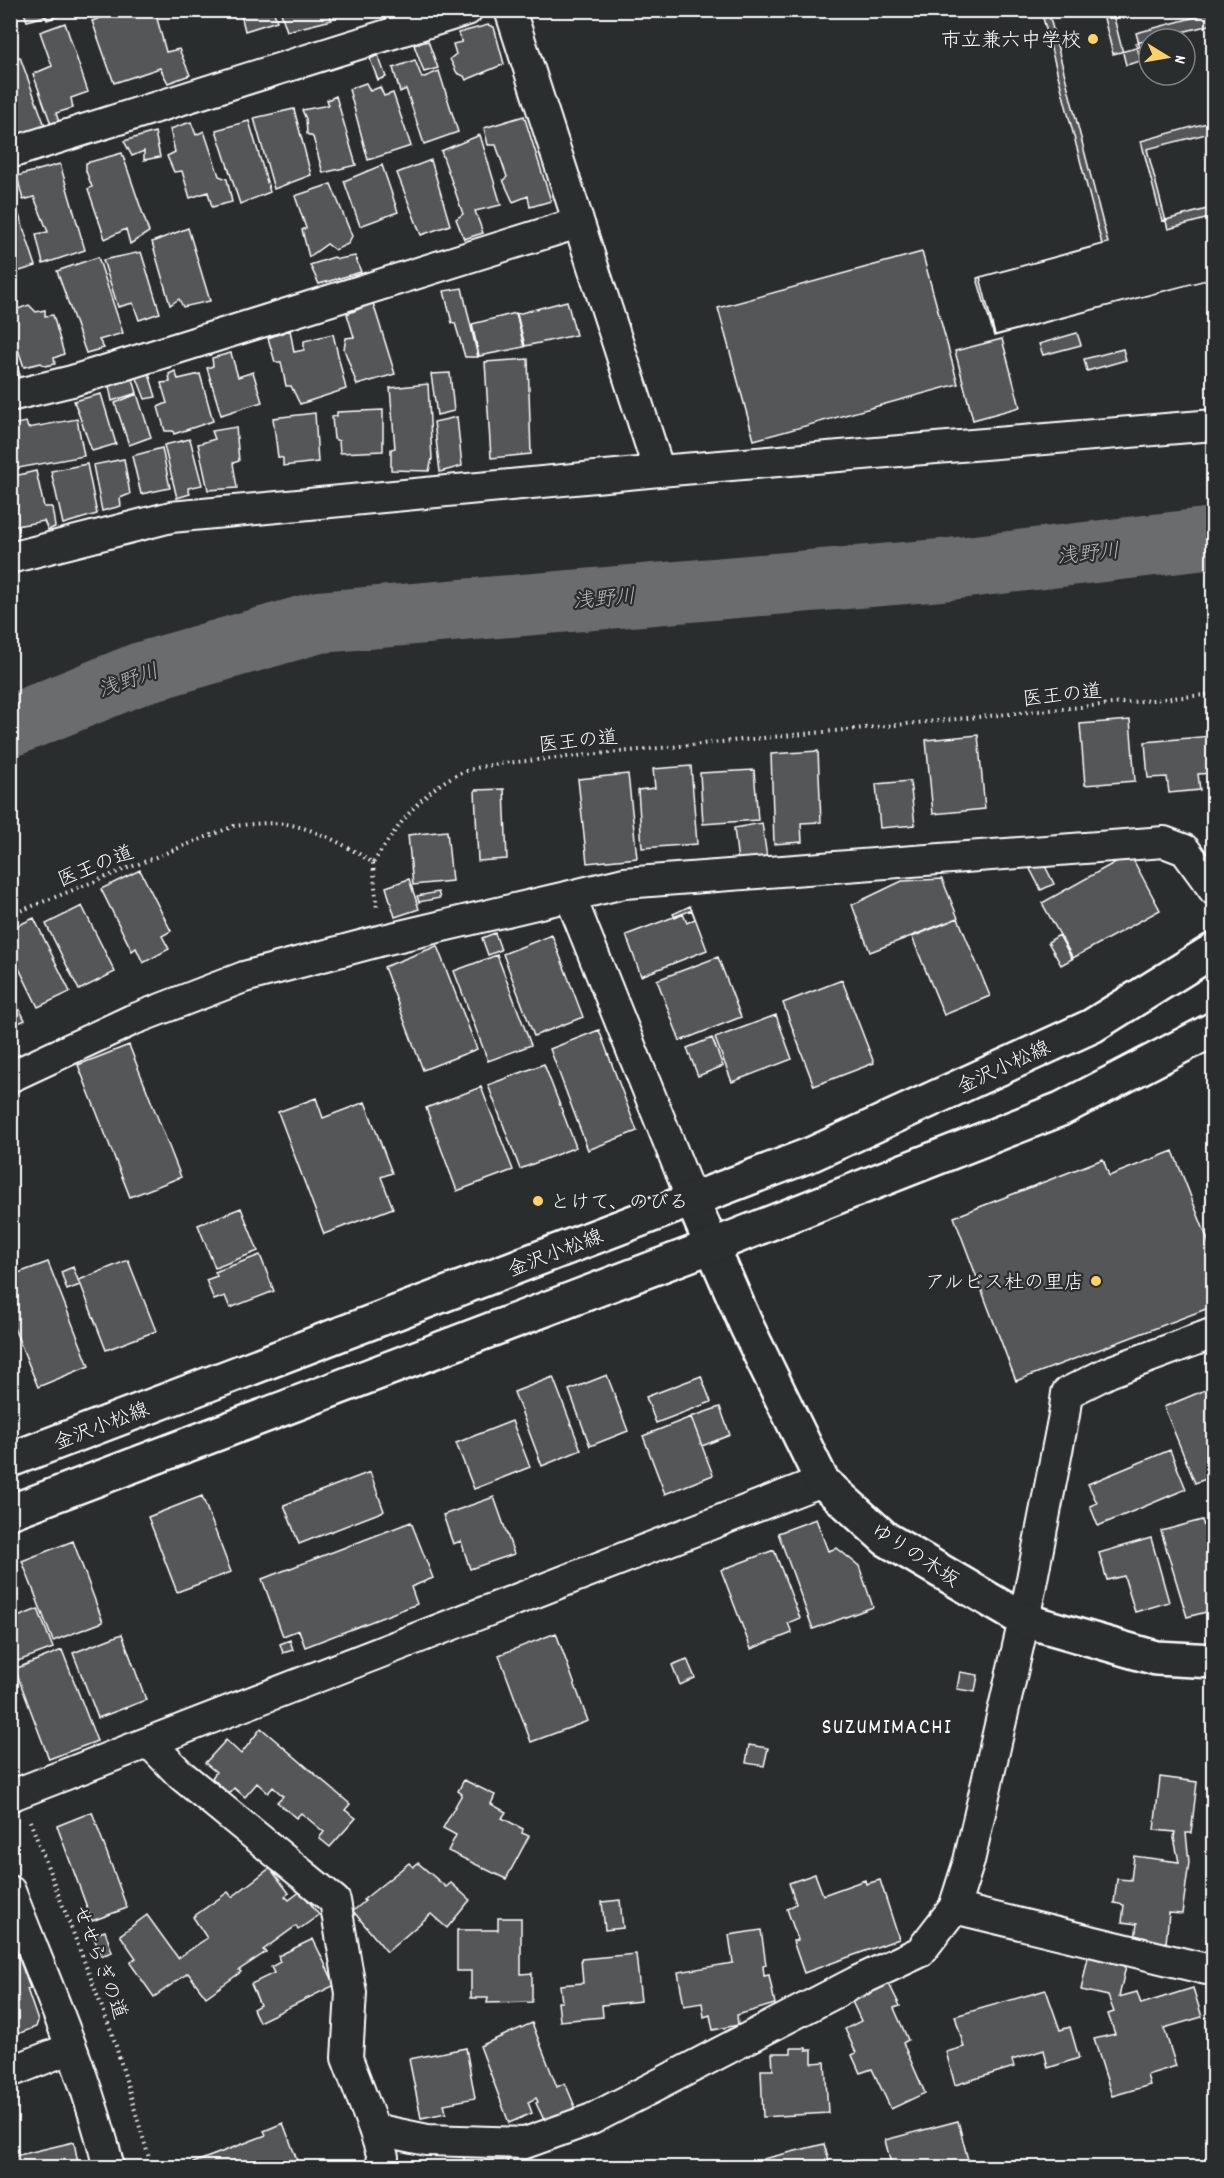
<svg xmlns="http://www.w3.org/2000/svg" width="1224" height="2178" font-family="Dekko,'Klee One',sans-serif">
<rect width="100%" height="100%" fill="#2a2d2e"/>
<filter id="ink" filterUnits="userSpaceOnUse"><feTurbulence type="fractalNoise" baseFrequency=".0167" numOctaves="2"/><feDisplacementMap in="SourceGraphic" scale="12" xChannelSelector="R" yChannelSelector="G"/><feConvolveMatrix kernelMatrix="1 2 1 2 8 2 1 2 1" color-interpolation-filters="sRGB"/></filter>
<g filter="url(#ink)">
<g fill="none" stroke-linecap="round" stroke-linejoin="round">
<path stroke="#6a6c6d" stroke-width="62" d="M10 726 141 673 319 622 941 570 1214 538"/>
</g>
<path fill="#555758" stroke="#fff" stroke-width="1.5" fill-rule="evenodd" d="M23 10H63L64 14 47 20 46 16 27 21Z
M121 10H132L135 18 155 11 166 52 179 49 190 75 168 83 160 68 114 83 92 21Z
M240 10H273L277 21 245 31Z
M280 10H328L332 20 287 31Z
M1041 10H1102L1113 54 1140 47 1136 33 1214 12V121L1141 141 1162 221 1211 208 1214 216V278L995 335 980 277 1102 244ZM1149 39H1185V75H1149Z
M1048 10H1112L1126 65 1141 61 1136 43 1149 40V75H1185V39H1154L1214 24V132L1147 149 1168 229 1213 217 1214 278 994 336 977 278 1108 243Z
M65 23 88 92 71 98 73 108 56 113 59 122 51 124 33 74 52 66 40 32Z
M488 25 494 27 504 64 466 80 464 76 457 73 450 59 456 54 453 44 462 42 458 33Z
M428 41 438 68 424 72 414 45Z
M378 55 386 77 378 80 370 59Z
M20 57 45 126 12 137 10 60Z
M415 60 422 78 439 71 458 132 424 144 406 89 400 92 393 68Z
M366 83 370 91 380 87 384 96 393 93 411 146 368 160 349 89Z
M336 96 356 165 323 173 313 137 307 134 306 119 302 110 329 105 327 100Z
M294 109 311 175 274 189 254 118Z
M524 116 551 201 530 207 528 196 513 202 503 180 507 177 496 145H488L484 128Z
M249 121 270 192 240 204 216 130Z
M191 122 196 135 204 131 219 176 227 179 232 202 212 207 208 192 190 198 182 171 174 172 167 156 175 152 170 129Z
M155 132 160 157 144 160V151L132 156 124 141Z
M480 135 501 205 475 211 483 233 464 239 456 219 463 214 441 151Z
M122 153 149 232 130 244 126 229 105 239 88 189 92 187 86 171V163Z
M431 160 450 225 421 235 397 173Z
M60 164 85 250 43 264 36 234 48 232 34 197 23 200 17 176Z
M382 165 398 212 360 226 344 181Z
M331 184 352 236 348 244 335 250 327 244 309 257 302 230 306 228 295 196Z
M10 188 36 266 10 274Z
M188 228 210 301 183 307 179 299 170 305 152 242Z
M141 252 160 313 139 320 133 303 118 307 103 260Z
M922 252 958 384 754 440 718 308Z
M355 256 361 272 319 284 310 265 334 257 338 259Z
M98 257 123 333 99 340 104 348 86 353 57 271Z
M462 288 478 357H465L455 323H452L444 291Z
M567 301 576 335 525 346 517 314Z
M373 303 395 374 357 385 344 349 346 338 354 337 347 314Z
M29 305 36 312 45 310V316L53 315 64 354 54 358 55 364 45 366 41 363 24 367 10 326V317H14L15 310Z
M516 313 524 347 479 356 472 324Z
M290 330 294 352 304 350V341L333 334 346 389 300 404 291 386H286L281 362H275L268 338Z
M1077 333 1081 345 1043 355 1039 344Z
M1002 339 1020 407 973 420 955 351Z
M1123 349 1126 360 1087 371 1084 359Z
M231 353 238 377 253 372 262 402 221 415 207 368 213 366 212 358Z
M14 356 20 375 10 378V357Z
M528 359 531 454 491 458 485 362Z
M175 371 178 379 200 374 213 421 174 434 173 431H165L158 407 167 403 161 383 170 382 169 374Z
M450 373 454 411 437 415 431 374Z
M149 374 156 397 145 399 137 378Z
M133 379 137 393 112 401 109 386Z
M428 384 432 459 429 471 391 470V449L395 448 390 388Z
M101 394 116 444 92 451 74 401Z
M137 394 151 437 129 445 115 403Z
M383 410V451L340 453 339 441 334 439 332 417 337 416V412Z
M315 413 318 462 283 466V458L278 457 273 418Z
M457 417 462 466 440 472 434 422Z
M77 419 84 456 13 469 10 458V425L26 422 28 428Z
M236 427 239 461 233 463 237 488 208 490 198 444 215 439 212 431Z
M190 439 202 485 188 488 190 494 177 498 164 445Z
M162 448 170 488 141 494 132 456Z
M124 459 130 494 120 498 121 506 102 511 93 465Z
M87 464 97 514 63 524 51 471Z
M36 471 44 507H52L55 527 48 530 44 521 10 527V477Z
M1130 720 1135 781 1085 785 1080 724Z
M978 735 985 809 933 814 926 740Z
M1211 736 1214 773 1198 774 1200 790 1169 793 1167 777 1148 778 1145 742Z
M818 751 821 822 801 823 802 842 774 844 771 754Z
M691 766 697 844 642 848 638 790 655 788 653 769Z
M754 770 758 820 703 824 700 773Z
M628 774 637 858 587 863 578 779Z
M910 781 915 825 880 828 876 784Z
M504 789 507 859 478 861 475 790Z
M762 823 767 858 738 862 734 828Z
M447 831 452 881 413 885 408 835Z
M1130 854 1160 910 1073 958 1042 903Z
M1044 864 1054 884 1041 890 1029 867 1036 866 1038 867Z
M140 870 171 931 162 936 169 949 143 963 136 948 132 951 101 889Z
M409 879 419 909 395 917 386 887Z
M942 879 958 918 870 952 852 905 902 881Z
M438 892 440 898 419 902 417 896Z
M82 906 115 972 79 990 46 924Z
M690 906 695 919 687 923 683 914 675 918 673 914Z
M692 910 707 950 641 976 626 935Z
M34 918 70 992 38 1007 10 950V929Z
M958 918 990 996 944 1015 912 937Z
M495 933 501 950 488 955 482 938Z
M552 935 583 1017 534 1036 503 954Z
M1059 935 1072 959 1061 965 1048 942Z
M437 946 477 1049 423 1070 384 967Z
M497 955 531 1045 488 1061 454 971Z
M718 957 741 1017 680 1041 657 980Z
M842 980 874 1063 814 1086 783 1003Z
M10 991 25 1020 10 1027Z
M776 1015 792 1059 732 1082 715 1038Z
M599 1030 637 1131 588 1150 550 1049Z
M712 1038 723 1066 698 1076 687 1048Z
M129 1045 181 1177 130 1197 78 1065Z
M544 1064 576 1147 520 1169 488 1085Z
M481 1087 513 1170 457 1191 426 1108Z
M316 1098 323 1118 365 1102 392 1173 381 1177 393 1208 324 1234 278 1112Z
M1173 1151 1214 1256V1306L1016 1381 954 1217 1103 1159 1109 1176Z
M241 1208 258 1251 215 1268 198 1225Z
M260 1255 274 1291 230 1308 225 1296 214 1300 206 1280 217 1276 215 1272Z
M128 1260 156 1331 106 1350 79 1280Z
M48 1262 89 1366 38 1387 10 1318V1276Z
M73 1267 80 1285 67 1290 61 1272Z
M607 1375 628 1431 590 1446 569 1390Z
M701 1376 711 1402 656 1423 646 1397Z
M553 1377 581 1450 542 1466 514 1392Z
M1210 1388 1214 1395V1476L1195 1483 1164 1407Z
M720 1407 730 1435 702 1446 691 1417Z
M691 1417 713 1475 665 1494 643 1436Z
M512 1421 530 1467 474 1489 456 1443Z
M1170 1450 1186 1489 1098 1526 1090 1506 1097 1503 1088 1484Z
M370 1472 384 1511 299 1544 284 1505Z
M202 1496 231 1572 177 1592 148 1517Z
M494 1497 514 1554 470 1569 461 1541 453 1544 443 1515Z
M816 1519 828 1551 837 1548 859 1566 873 1607 813 1629 778 1533Z
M1202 1520 1214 1558V1615L1211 1616 1210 1611 1187 1617 1161 1531Z
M411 1522 433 1578 411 1587 417 1604 305 1647 299 1630 283 1636 262 1579Z
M1151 1538 1169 1602 1135 1612 1124 1576 1107 1580 1099 1553Z
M73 1541 103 1622 53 1641 22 1561Z
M774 1550 800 1618 788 1623 792 1633 751 1649 721 1570Z
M38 1609 53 1648 10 1664V1620Z
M556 1633 588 1721 531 1742 499 1655Z
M122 1634 146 1700 98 1718 73 1653Z
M290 1640 293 1650 283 1653 280 1644Z
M62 1650 97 1741 49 1759 15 1669Z
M687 1659 695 1678 680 1685 672 1665Z
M960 1672 978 1675 975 1692 957 1689Z
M261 1728 350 1804 345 1810 356 1818 330 1847 319 1838 324 1832 301 1813 296 1818 277 1802 283 1796 273 1787 268 1793 257 1783 245 1797 234 1788 229 1794 212 1778 216 1772 205 1763 226 1740 241 1754Z
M749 1745 768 1748 764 1766 746 1763Z
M1160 1777 1197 1782 1191 1833H1186L1189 1862 1182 1914 1169 1913 1166 1943 1135 1939 1137 1924 1122 1922 1124 1905 1114 1903 1117 1879 1131 1880 1134 1856 1179 1862 1174 1838 1175 1832 1154 1830Z
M464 1780 495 1795 491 1804 506 1812 502 1818 523 1829 522 1833 529 1836 506 1879 448 1851 456 1835 443 1828 462 1794 458 1791Z
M92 1812 127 1908 92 1921 57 1826Z
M409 1863 413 1867 418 1863 446 1887 451 1883 470 1900 447 1928 431 1914 387 1952 353 1911 365 1901 363 1900Z
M270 1868 289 1893 285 1896 289 1900 301 1891 319 1915 298 1930 296 1926 263 1950 266 1952 239 1970 241 1972 206 1997 188 1973 154 1997 130 1963 136 1958 120 1935 147 1915 178 1958 207 1938 193 1917 228 1892 232 1897Z
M815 1874 823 1895 865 1880 866 1884 880 1880 899 1939 804 1973 793 1941 798 1940 787 1909 796 1904 789 1883Z
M620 1900 623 1928 605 1930 602 1902Z
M498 1918H521V1974L532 1973V2002L487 2003 488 1998H471V1971H457V1930H498Z
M761 1930 766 1965 763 1966 764 1976 769 1975 775 2004 737 2015 738 2025 713 2030 710 2015 704 2017 702 2003 684 2006 678 1972 733 1963 729 1935Z
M105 1931 112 1952 101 1956 93 1935Z
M313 1939 335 1985 259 2022 253 2009 260 2005 251 1984 274 1973 271 1967 280 1962 278 1956Z
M16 1950 30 1988 27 1989 38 2021 36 2027 10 2037V1952Z
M636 1954 641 2001 602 2005 603 2017 560 2021 558 2002H562L560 1985 583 1983 581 1959Z
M1088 1957 1126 1966 1119 1997 1137 1992 1141 2004 1193 1988 1202 2017 1164 2028 1176 2066 1147 2075 1150 2085 1112 2096 1094 2039 1115 2034 1108 2014 1114 2012 1108 1996 1081 1990Z
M887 1980 900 2006 894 2008 908 2040 903 2043 925 2093 891 2109 872 2069 860 2073 852 2055 856 2053 845 2029 861 2021 850 1997Z
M1046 1990 1060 2030 1070 2027 1079 2058 1048 2068 1044 2050 1012 2060 1014 2067 955 2085 946 2052 964 2047 955 2016Z
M532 2023 557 2087 565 2083 576 2109 545 2122 536 2103 538 2102 536 2098 528 2102 532 2113 509 2123 480 2046Z
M466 2048 475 2098 444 2104 446 2113 421 2118 409 2059Z
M791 2048H806V2050H812V2063L825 2062 828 2113 763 2117 761 2070H773L772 2053H791Z
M958 2121 970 2168H892L885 2140Z
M283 2123 300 2168H195L193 2163 266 2135 264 2131Z
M74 2142 79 2168H10V2157Z
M824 2144 829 2161 811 2166V2168H765L763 2159Z
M468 2146 508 2159 506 2168H461Z"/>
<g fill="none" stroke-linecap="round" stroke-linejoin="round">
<g stroke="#fff" stroke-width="34">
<path id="street" d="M510 10 659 471
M10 153 467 10
M10 396 72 381 578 223
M10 558 171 517 659 471 1214 425
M10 1077 132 1020 244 977 379 941 570 896
M692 1200 570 896 624 883 1164 842 1185 850 1214 890
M150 1743 181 1775 335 1901 351 1993 347 2058 374 2129 383 2157 382 2168
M10 1796 822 1481
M10 1891C45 1982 86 2073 109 2168
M954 1908 1206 1969 1214 1967
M10 2072 71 2048
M374 2129 427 2140 525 2143 592 2119 856 1982 920 1952 954 1908 969 1861 1024 1620 1064 1415 1067 1393 1109 1372 1214 1333"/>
</g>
<g stroke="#fff" stroke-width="38">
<path id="secondary" d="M692 1200 747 1327 822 1481 886 1539 1024 1620 1156 1658 1214 1661"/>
</g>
<g stroke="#fff" stroke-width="38">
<path id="primary" d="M10 1460 812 1154 1092 1026 1214 950
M10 1512 712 1246 1061 1109 1214 1029"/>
</g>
<path stroke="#fff" stroke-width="4" stroke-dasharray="1.5 4.5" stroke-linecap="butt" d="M373 863 377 910
M10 915 234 826C251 824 269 822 286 824 316 829 348 846 373 863 395 830 419 793 456 775 471 768 489 765 506 763L1214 694
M30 1821 113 2036 152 2168"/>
<use href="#street" stroke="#2a2d2e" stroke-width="30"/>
<use href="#secondary" stroke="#2a2d2e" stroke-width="33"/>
<use href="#primary" stroke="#2a2d2e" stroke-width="33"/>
</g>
</g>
<g fill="#ffd166" stroke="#2a2d2e" stroke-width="2">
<circle cx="1093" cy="39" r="6"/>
<circle cx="538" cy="1201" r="6"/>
<circle cx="1096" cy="1281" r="6"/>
</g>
<g text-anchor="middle" stroke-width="4.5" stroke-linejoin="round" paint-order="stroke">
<g font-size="20" fill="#fff" stroke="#2a2d2e" text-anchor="end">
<text x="1081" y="46">市立兼六中学校</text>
<text x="550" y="1208" text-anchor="start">とけて、のびる</text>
<text x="1084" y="1288">アルビス杜の里店</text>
</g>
<g font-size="20" fill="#fff" stroke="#2a2d2e">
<text transform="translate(1062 694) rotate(-6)" y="7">医王の道</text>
<text transform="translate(578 740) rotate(-6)" y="7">医王の道</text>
<text transform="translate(95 865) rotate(-22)" y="7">医王の道</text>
<text transform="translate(1003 1066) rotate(-25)" y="7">金沢小松線</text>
<text transform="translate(555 1252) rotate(-21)" y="7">金沢小松線</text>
<text transform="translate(101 1425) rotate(-21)" y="7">金沢小松線</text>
<text transform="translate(916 1554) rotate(33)" y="7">ゆりの木坂</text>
<text transform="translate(101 1962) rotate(69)" y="7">せせらぎの道</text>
</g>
<g font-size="21" font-style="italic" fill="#b4b6b6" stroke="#2a2d2e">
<text transform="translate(1088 553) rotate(-6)" y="7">浅野川</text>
<text transform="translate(604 598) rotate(-5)" y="7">浅野川</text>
<text transform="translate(128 680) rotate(-20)" y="7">浅野川</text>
</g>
<g font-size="22" letter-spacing="1.5" fill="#fff" stroke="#2a2d2e">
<text x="887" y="1733">SUZUMIMACHI</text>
</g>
</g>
<rect width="1224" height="2178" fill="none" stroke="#2a2d2e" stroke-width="36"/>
<rect x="18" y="18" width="1188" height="2142" fill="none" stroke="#fff" stroke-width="2" filter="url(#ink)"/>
<g transform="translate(1167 57) rotate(101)"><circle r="28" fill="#2a2d2e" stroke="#7f8182" stroke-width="1.5"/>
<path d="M0-4.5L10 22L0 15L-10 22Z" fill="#ffd166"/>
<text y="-9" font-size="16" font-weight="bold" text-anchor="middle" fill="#ffffff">N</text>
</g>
</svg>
